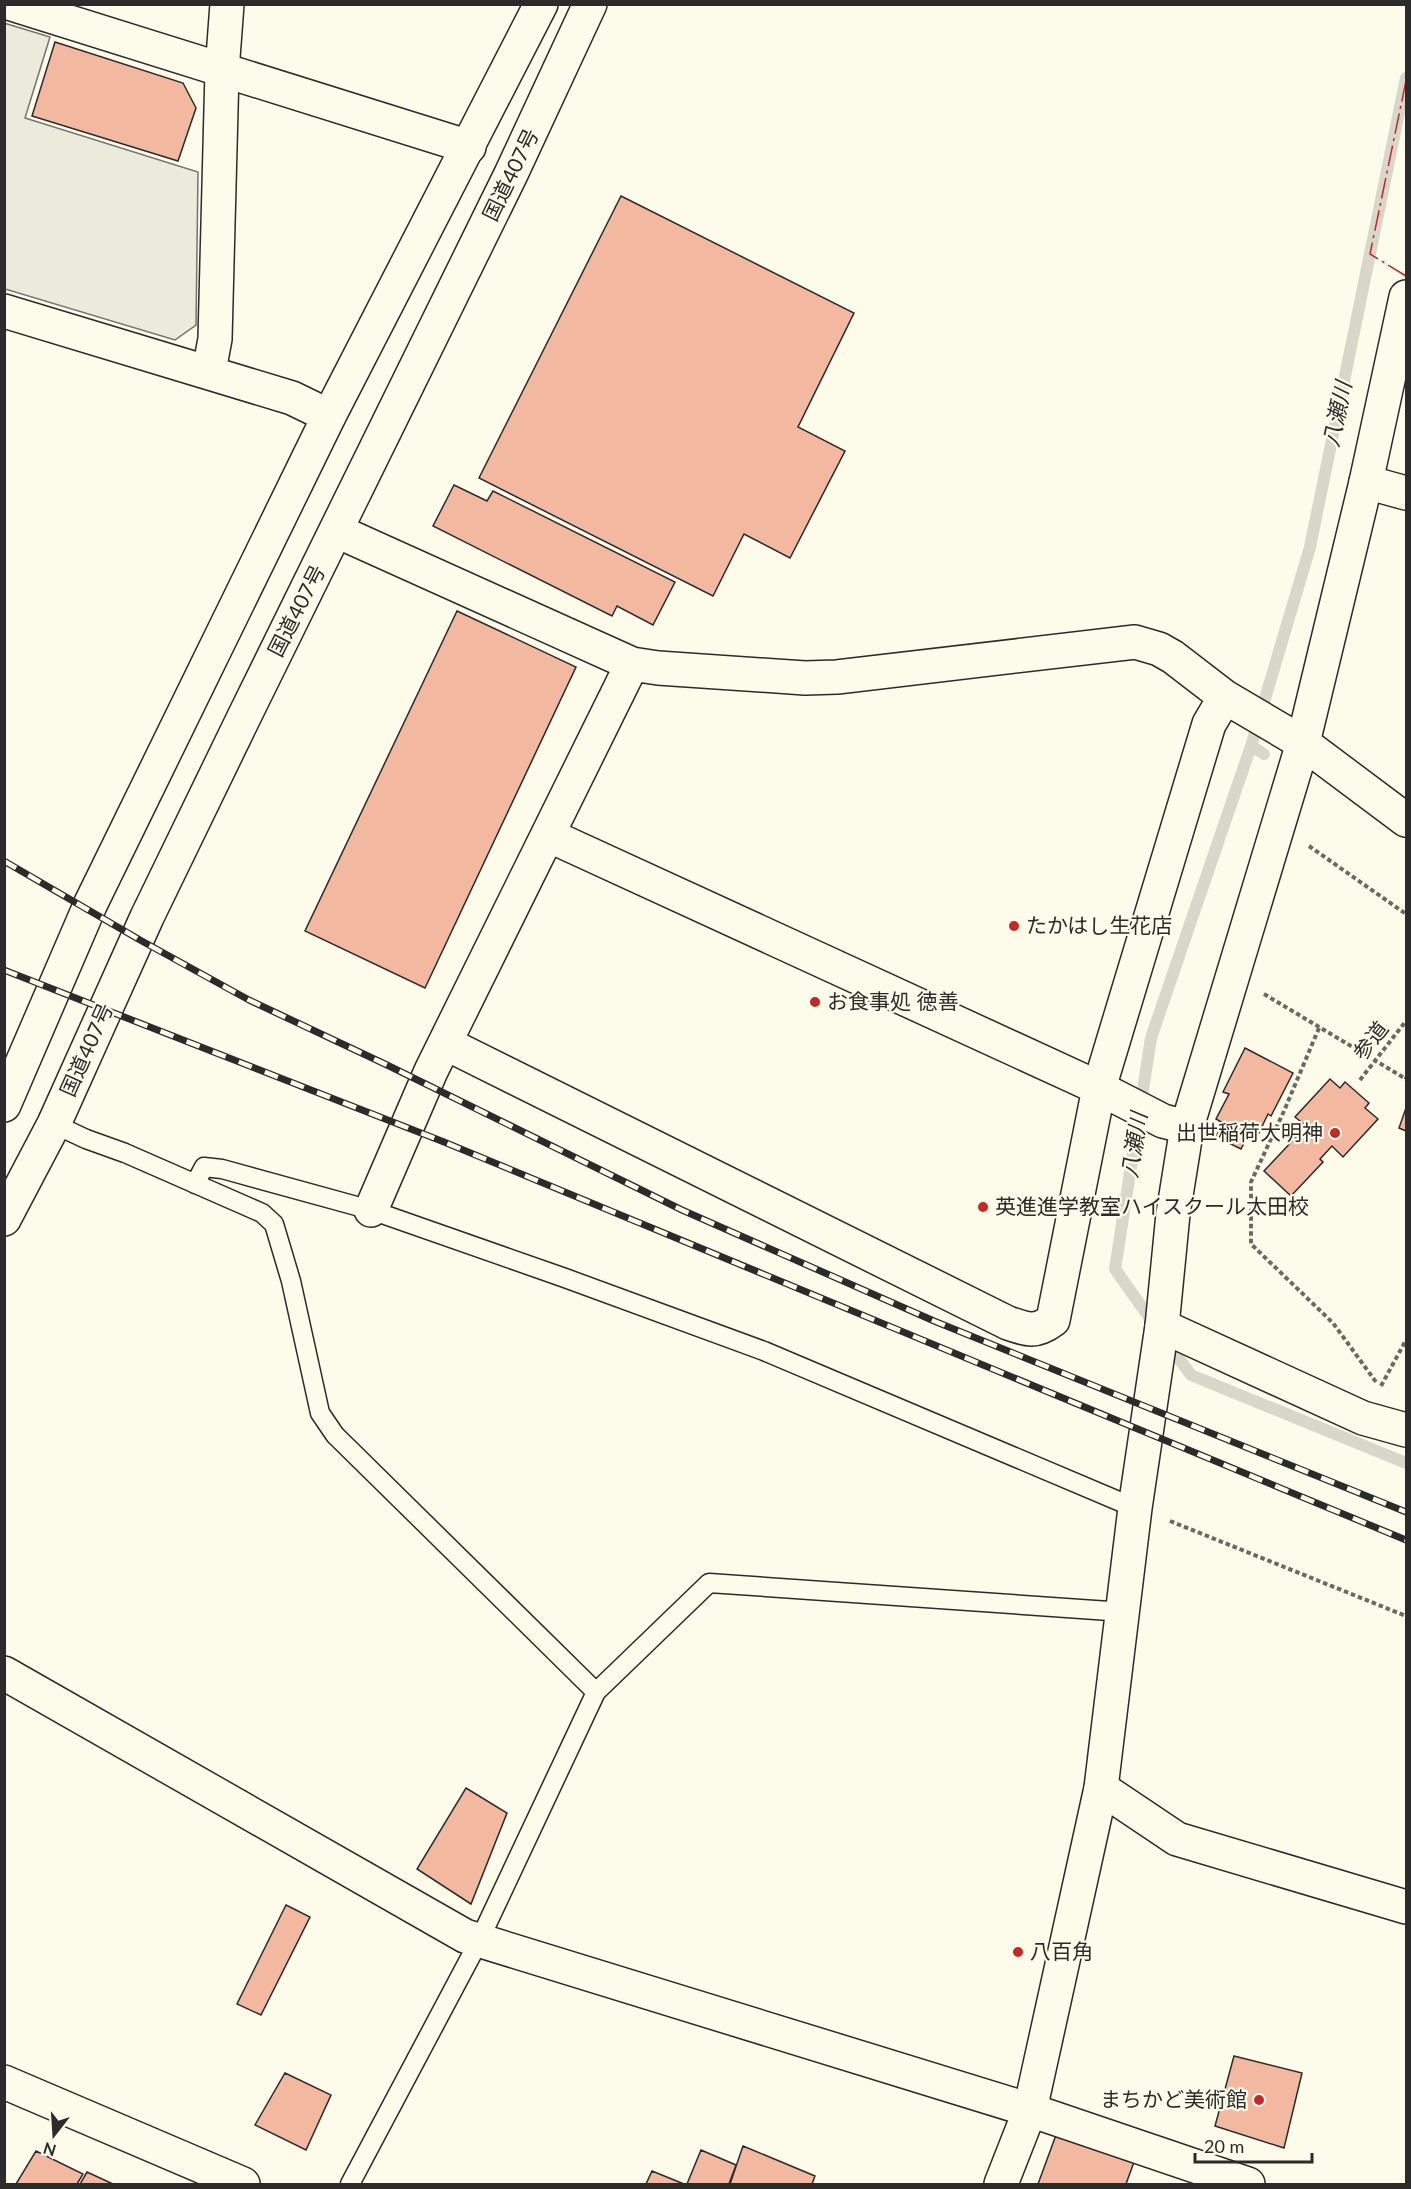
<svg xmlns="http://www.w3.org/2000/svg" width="1411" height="2189" font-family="Lato,'Noto Sans JP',sans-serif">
<rect width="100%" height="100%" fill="#fdfbea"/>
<path fill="#eceadb" stroke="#74746e" stroke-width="1.5" d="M4 23 50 37 25 118 198 172 196 325 175 340 5 289Z"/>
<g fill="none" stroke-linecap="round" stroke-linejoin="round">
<path stroke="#d8d7c9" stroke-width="12" d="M1264 754 1251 746 1310 547 1406 78
M1156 1327 1115 1269 1151 1038 1251 746
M1166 1341 1191 1375 1406 1463"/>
</g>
<path fill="#f2b8a0" stroke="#2b2b2b" stroke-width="1.5" d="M55 42 183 83 196 108 178 161 32 116Z
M621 196 854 313 798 427 845 451 790 558 744 534 713 596 479 478Z
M454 485 487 501 493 491 675 582 653 625 617 606 612 616 433 526Z
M457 611 576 667 425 988 305 931Z
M1245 1048 1293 1073 1271 1116 1268 1114 1257 1137 1249 1133 1241 1149 1216 1137 1223 1123 1216 1119 1229 1094 1223 1092Z
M1330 1079 1340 1088 1345 1082 1369 1103 1365 1108 1378 1119 1343 1157 1332 1146 1320 1159 1323 1162 1291 1196 1264 1171 1296 1137 1300 1141 1310 1129 1295 1117Z
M1406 1108V1131L1399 1128Z
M466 1788 507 1813 471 1904 417 1869Z
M286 1905 310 1917 261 2015 237 2004Z
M1234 2056 1302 2073 1284 2148 1215 2126Z
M285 2073 331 2095 306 2150 255 2125Z
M1056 2135 1134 2162 1126 2184H1038Z
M743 2146 815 2176 812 2184H730Z
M701 2150 736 2165 729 2184H687Z
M36 2151 83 2174 77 2184H16Z
M652 2171 684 2184H646Z
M87 2172 113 2184H80Z"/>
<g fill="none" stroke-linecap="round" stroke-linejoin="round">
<g stroke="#2b2b2b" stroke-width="21">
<path id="lane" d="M54 1124 86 1139 125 1153 262 1213 274 1224 291 1281 320 1413 335 1435 596 1692
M195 1184 204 1167 222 1169 371 1210 565 1278 764 1351 1135 1508
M350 2184 479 1941 596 1692 709 1583 1124 1612"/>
</g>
<g stroke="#2b2b2b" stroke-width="36">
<path id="street" d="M209 371 215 339 222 71 227 4
M1366 482 1406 493
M337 531 632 664 658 668 805 678 837 677 1135 642 1159 649 1173 657 1225 697 1303 743
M548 835 1099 1088 1163 1121 1187 1127
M445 1043 1008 1323C1028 1330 1036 1333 1053 1320L1099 1088 1209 724 1225 697
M371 1210 431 1071 632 664
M1162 1326 1363 1418 1406 1430
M4 1673 465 1936 1030 2110 1248 2184
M1101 1788 1177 1839 1406 1907"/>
</g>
<g stroke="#2b2b2b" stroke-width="36">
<path id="secondary" d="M12 4 469 147
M4 311 292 398 329 416
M1303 743 1406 820
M1001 2184 1030 2110 1101 1788 1135 1508 1162 1326 1173 1214 1187 1127 1303 743 1366 482 1406 297"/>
</g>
<g stroke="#2b2b2b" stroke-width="36">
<path id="primary" d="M4 2082 243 2184"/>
</g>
<g stroke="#2b2b2b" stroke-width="36">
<path id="highway" d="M4 1105 91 903 329 416 541 4
M4 1219 54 1124 147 917 243 719 511 174 590 4"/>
</g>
<path stroke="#6a6964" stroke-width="4" stroke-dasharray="4.5 3" stroke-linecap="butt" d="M1309 846 1406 914
M1264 994 1406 1079V1077
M1319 1028 1284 1111 1251 1182V1244L1333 1323 1376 1382
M1360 1080 1406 1021
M1381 1386 1406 1340
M1170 1521 1406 1616"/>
<use href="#lane" stroke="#fdfbea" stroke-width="18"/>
<use href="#street" stroke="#fdfbea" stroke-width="33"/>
<use href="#secondary" stroke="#fdfbea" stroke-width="33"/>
<use href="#primary" stroke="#fdfbea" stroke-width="33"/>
<use href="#highway" stroke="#fdfbea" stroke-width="33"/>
<g stroke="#2b2b2b" stroke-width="7">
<path id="rail" d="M4 861 140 940 249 1000 387 1065 682 1210 934 1321 1406 1512
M4 970 444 1142 1406 1540"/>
</g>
<use href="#rail" stroke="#fdfbea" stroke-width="4.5" stroke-dasharray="14" stroke-linecap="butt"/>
<path stroke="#c62828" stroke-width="1.5" stroke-dasharray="21 4.5 3 4.5" stroke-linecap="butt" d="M1406 81 1370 254 1406 276"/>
</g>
<g fill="#c62828" stroke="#fdfbea" stroke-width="2">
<circle cx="1014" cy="926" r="6"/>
<circle cx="815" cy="1002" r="6"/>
<circle cx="1335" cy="1133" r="6"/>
<circle cx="983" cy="1207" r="6"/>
<circle cx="1018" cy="1952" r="6"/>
<circle cx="1259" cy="2100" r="6"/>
</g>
<g text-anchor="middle" stroke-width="4.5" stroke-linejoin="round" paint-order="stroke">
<g font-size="21" fill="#2b2b2b" stroke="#fdfbea">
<text transform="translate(511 175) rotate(-64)" y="7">国道407号</text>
<text transform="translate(297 611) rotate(-63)" y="7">国道407号</text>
<text transform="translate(1371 1041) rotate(-52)" y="7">参道</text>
<text transform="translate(87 1050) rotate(-66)" y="7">国道407号</text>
</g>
<g font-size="21" fill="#2b2b2b" stroke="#fdfbea" text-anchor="start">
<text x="1026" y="933">たかはし生花店</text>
<text x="827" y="1009">お食事処 徳善</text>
<text x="1323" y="1140" text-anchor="end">出世稲荷大明神</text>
<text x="995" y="1214">英進進学教室ハイスクール太田校</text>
<text x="1030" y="1959">八百角</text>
<text x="1247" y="2107" text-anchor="end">まちかど美術館</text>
</g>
<g font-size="22" font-style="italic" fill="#2b2b2b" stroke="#fdfbea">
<text transform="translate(1337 414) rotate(-78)" y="8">八瀬川</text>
<text transform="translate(1134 1145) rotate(-81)" y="8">八瀬川</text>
</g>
</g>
<rect width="1411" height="2189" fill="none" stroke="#2b2b2b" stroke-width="12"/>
<g transform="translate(54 2135) rotate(197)" stroke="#fdfbea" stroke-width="4.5" paint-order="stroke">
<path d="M0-4.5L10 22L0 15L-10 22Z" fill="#2b2b2b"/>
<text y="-9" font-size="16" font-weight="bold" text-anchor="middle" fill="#2b2b2b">N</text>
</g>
<path d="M1195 2153v9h117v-9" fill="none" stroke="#2b2b2b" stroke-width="3"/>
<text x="1204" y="2153" font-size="18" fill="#2b2b2b" stroke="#fdfbea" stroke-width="4.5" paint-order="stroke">20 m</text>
</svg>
